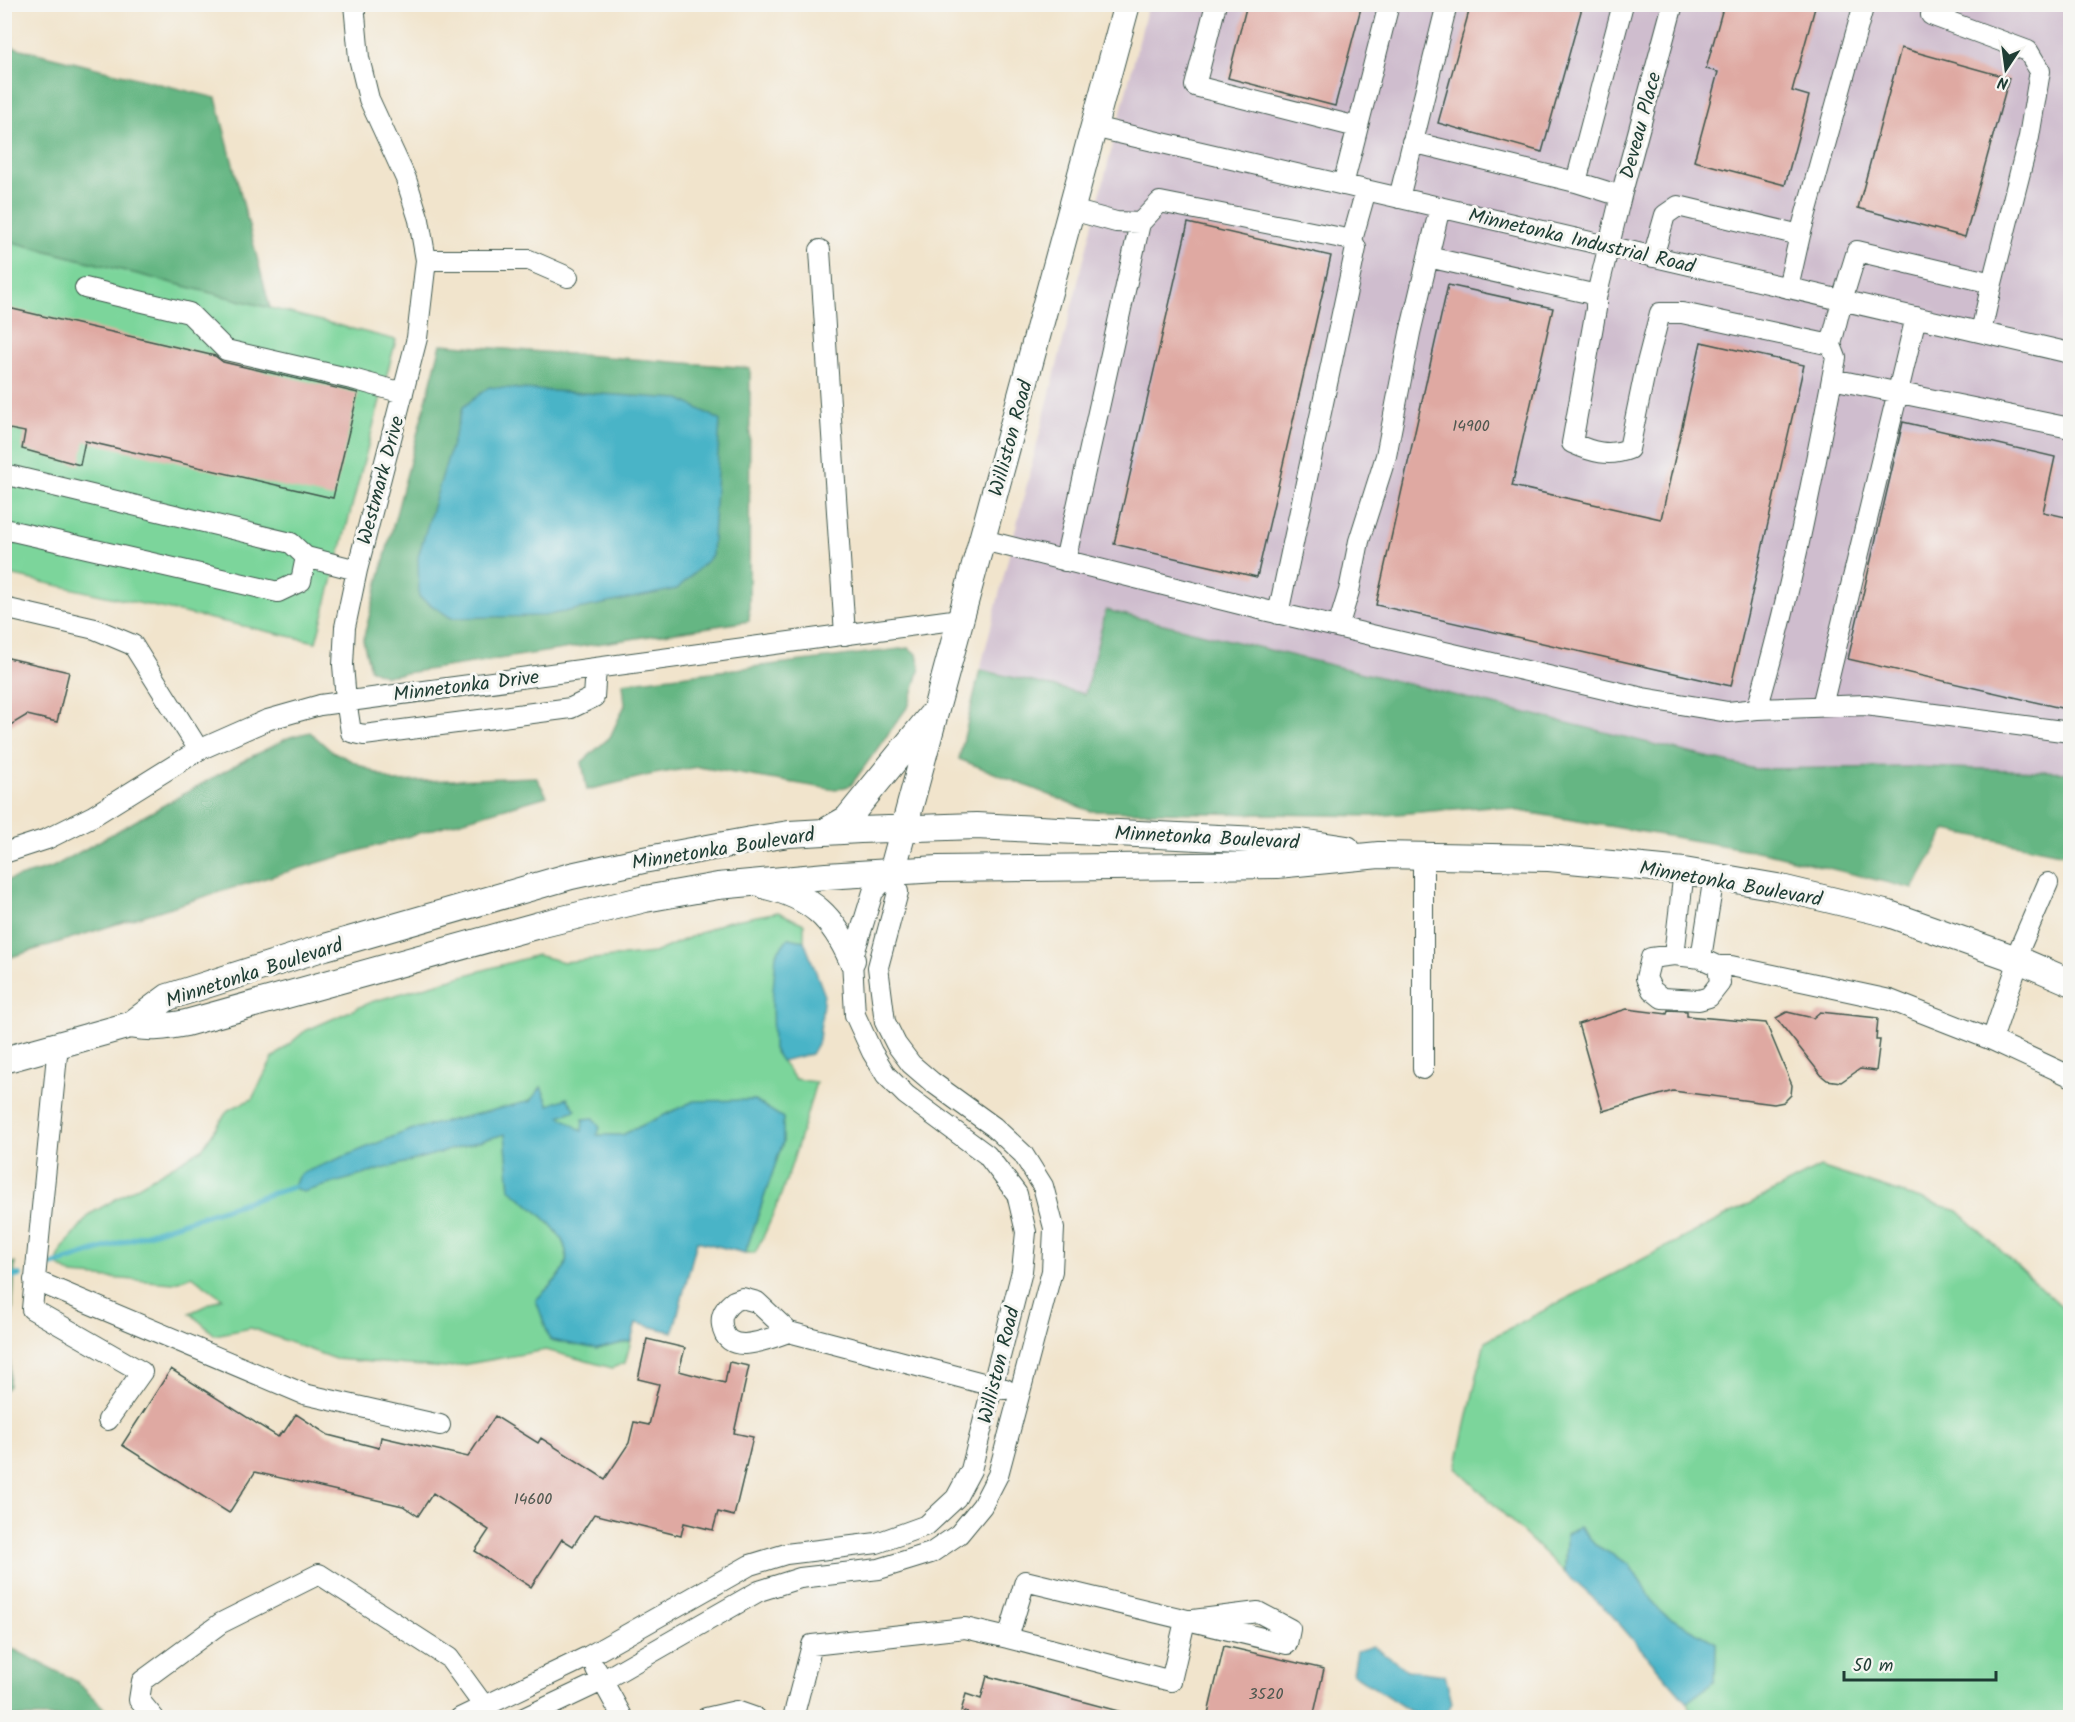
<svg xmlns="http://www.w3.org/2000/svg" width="2075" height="1722" font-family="Kalam,sans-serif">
<rect width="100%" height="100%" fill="#f6f6f2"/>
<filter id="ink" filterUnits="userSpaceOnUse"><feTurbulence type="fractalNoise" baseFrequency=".0167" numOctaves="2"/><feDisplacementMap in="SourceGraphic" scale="12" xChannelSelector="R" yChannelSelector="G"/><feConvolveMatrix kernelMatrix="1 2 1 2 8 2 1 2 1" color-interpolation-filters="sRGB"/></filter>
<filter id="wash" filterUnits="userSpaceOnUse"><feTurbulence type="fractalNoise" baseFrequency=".008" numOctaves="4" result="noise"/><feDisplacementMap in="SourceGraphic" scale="24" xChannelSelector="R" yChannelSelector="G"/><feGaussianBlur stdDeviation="1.35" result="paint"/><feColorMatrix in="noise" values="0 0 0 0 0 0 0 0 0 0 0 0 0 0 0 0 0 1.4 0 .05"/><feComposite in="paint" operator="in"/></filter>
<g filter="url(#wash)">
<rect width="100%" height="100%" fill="#f1e4cc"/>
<path fill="#cfbdce" d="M1148 5H2070V772L1918 767 1755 769 1107 610 1085 694 980 670Z"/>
<path fill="#7cd59b" stroke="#4e8968" stroke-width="1.5" d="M4 240 396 340 316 642 5 574Z
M778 912 804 924V941L788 938 773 1049 795 1079 816 1082C800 1139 783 1201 755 1253H745L783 1142 694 1101 622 1135H596L582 1132 559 1116 549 1105 541 1087 505 1133 510 1189C531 1208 582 1239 562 1272 556 1282 544 1291 536 1300L597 1349 631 1341 625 1363 612 1368 546 1350 445 1368 335 1359 251 1328 215 1335 190 1313 222 1298 192 1276 173 1283 72 1275 56 1264 62 1249 90 1214 202 1149 228 1110 252 1099 273 1058 305 1031 371 1002 537 955 564 962 654 953 725 922Z
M1820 1167 1958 1211 2070 1315V1717H1693L1687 1702 1715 1681 1716 1643 1660 1612 1629 1564 1595 1545 1579 1527 1566 1536 1565 1573 1456 1468 1485 1341Z"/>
<path fill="#65b683" stroke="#427a5c" stroke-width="1.5" d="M5 45 216 98 270 308 5 240Z
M441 344 750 368 749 621 386 676 370 669 363 640Z
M1106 610 1755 769 1918 767 2070 772V855L1946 830 1913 889 1768 853 1490 806 1374 816 1090 811 959 759 980 670 1085 694Z
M908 648 917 654 920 668 909 705 851 785 836 790 698 767 654 774 587 790 582 762 610 737 625 705 623 683Z
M310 732 330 750 394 782 536 777 547 796 232 888 5 959V881L53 867 243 761 290 737Z
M15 1262 9 1386 5 1390V1265Z
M5 1648 15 1650 76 1681 113 1717H5Z"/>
<path fill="#49b4c7" stroke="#34787e" stroke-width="1.5" d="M489 387 680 399 720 420 712 556 677 589 544 616 451 618 419 597 418 557 463 407Z
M788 938 804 941 824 993 819 1040 811 1054 781 1061 773 1049 772 1002 776 954Z
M541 1087 549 1105 567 1098 576 1110 560 1116 582 1131 583 1119 594 1118 600 1128 597 1135H622L694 1101 754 1100 783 1118V1142L745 1253 697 1241 673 1332 636 1323 631 1341 597 1349 550 1340 536 1300C544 1291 556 1282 562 1272 582 1239 531 1208 510 1189L505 1134 303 1192 292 1187 300 1174 410 1130 531 1101Z
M1579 1527 1595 1545 1629 1564 1660 1612 1716 1643 1715 1681 1687 1702 1609 1612 1565 1573 1566 1536Z
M1373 1646 1407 1670 1445 1675 1452 1703 1444 1717H1419L1353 1674 1357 1651Z"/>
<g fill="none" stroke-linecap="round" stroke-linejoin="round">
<path stroke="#49b4c7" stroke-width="6" d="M52 1265 292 1187
M4 1279 19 1275"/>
</g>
<g id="blocks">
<path fill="#dfa9a2" d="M1247 4H1362L1335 106 1228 78Z
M1471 4H1583L1542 152 1438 123Z
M1724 4H1816L1792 91 1809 96 1785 185 1694 161 1718 72 1706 69Z
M1901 48 2009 78 1965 237 1858 208Z
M1188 223 1331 256 1257 577 1114 544Z
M1448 285 1553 308 1512 486 1661 519 1701 342 1804 365 1731 686 1376 605Z
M4 307 215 356 223 362 358 393 333 498 85 441 80 465 22 449 25 432 4 428Z
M1903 422 2055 457 2043 512 2070 518V710L1848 659Z
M4 657 69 672 57 722 27 715 4 729Z
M1627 1009 1667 1014 1668 1010 1687 1011V1016L1766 1023 1792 1085 1791 1095 1784 1102 1774 1104 1673 1091 1603 1111 1578 1024Z
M1787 1012 1813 1018 1820 1012 1878 1018 1876 1040H1880L1876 1071 1860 1069 1841 1082 1827 1080 1822 1076 1776 1018Z
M647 1339 685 1348 679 1371 725 1383 729 1362 749 1366 734 1433 753 1437 734 1516 718 1512 713 1530 684 1523 681 1536 594 1514 573 1546 562 1539 531 1587 475 1551 489 1530 433 1493 418 1516 403 1506 255 1472 229 1513 122 1445 171 1369 278 1437 282 1431 284 1432 296 1414 328 1435 379 1448 381 1437 468 1457 495 1416 538 1443 541 1438 605 1479 629 1443 634 1422 649 1425 659 1384 638 1379Z
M1224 1646 1324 1669 1313 1718H1207Z
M987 1676 1122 1712 1121 1718H984L961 1711 966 1694 981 1699Z"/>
</g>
</g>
<g filter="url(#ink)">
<use href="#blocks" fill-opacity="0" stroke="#3e564b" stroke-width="1.5"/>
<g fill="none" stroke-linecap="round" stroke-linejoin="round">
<g stroke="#3e564b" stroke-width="22">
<path id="minor" d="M354 4 359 58 369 99 406 179 419 220 426 260 417 338 357 570 345 627 343 665 346 700 351 732 364 735 571 708 594 697 596 668
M1216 4 1195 86 1357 127
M1931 15 2028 51 2040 71 2029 137 1992 283
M1093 127 2070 353
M1412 142 1576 182
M1343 185 1389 4
M1621 196 1576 182 1623 4
M1399 198 1447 4
M1072 210 1116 222 1140 223
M1800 235 1864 4
M820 250 845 635
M1428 257 1588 293 1596 298V309L1572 443C1592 452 1609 457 1629 449L1646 367 1660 313H1682L1831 345
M1653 257 1665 215 1678 206 1800 235 1788 288
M426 260H529L568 277
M85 288 189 313 226 350 356 380 403 393
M1596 298 1621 196 1673 4
M1832 379 2070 428
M4 474 291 543 306 557 357 570
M4 529 278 592 301 581 306 557
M983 540 1268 611 1643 698 1728 712 1757 709C1791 594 1813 476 1836 358L1831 345 1842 300 1857 251 1992 283 1981 332
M1065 561 1140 223 1160 202 1352 240
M4 608 95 629 133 645 199 750
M1278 614 1356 248 1352 240 1366 190
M1338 627 1349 591 1359 541 1386 456 1410 333 1440 207
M1822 706 1916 317
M1757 709 1866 705 2070 732
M4 853 47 839 93 816 199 750 267 720 320 705 960 619
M1674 955 1701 958 1718 966 1720 983 1709 997 1699 1000 1662 998 1652 990 1646 978 1651 958Z
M1674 955 1684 871
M1701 958 1714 876
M2015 959 2048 883
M1718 966H1731L1890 1000 1992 1040 2070 1076
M1992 1040 2019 960
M58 1045 32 1309 142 1372 108 1420
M1423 1069V856
M34 1280 304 1394 440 1425
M789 1332C770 1338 726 1359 722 1325 720 1314 726 1307 734 1301L742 1298 757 1302 789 1332 1005 1389
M1008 1638 1025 1581 1287 1644 1290 1629 1258 1612 1185 1621
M596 1669 623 1718
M154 1718 139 1700 142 1681 221 1623 319 1574 449 1658 484 1706 488 1718
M460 1718 589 1656 750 1565 786 1554 877 1543 927 1525 956 1498 971 1470 1022 1271 1026 1232 1017 1194 987 1155 906 1095 886 1075 872 1052 855 1015 852 960 873 892 892 872
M524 1718 602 1681 759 1591 800 1578 879 1569 931 1553 959 1534 982 1506 998 1475 1052 1271 1054 1228 1043 1186 1023 1154 994 1127 932 1082 911 1064 896 1044 885 1022 878 967 898 892 892 872
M706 1718 736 1711 756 1718
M793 1718 812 1645 965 1628 1008 1638 1171 1681 1185 1621"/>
</g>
<g stroke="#3e564b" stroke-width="28">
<path id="major" d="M826 831 847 819 930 717
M892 872 1127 4
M766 886C812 897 833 917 852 960
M130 1025C150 1029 166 1027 186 1023L539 925 645 899 718 886 826 876 938 869 1277 865 1379 855 1549 858 1684 871 1777 887 1889 914 2019 960 2070 982
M4 1060 130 1025 168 997 325 947 571 876 643 860 751 840 789 834 860 830 976 826 1301 842 1347 849"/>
</g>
<use href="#minor" stroke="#fff" stroke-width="20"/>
<use href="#major" stroke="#fff" stroke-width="26"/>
</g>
</g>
<g text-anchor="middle" stroke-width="6" stroke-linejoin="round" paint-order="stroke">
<g font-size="16" fill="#4f5850">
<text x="1471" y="431">14900</text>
<text x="533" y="1504">14600</text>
<text x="1266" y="1699">3520</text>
</g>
<g font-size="20" fill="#1f3d34" stroke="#f6f6f2">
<text transform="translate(1640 125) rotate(-75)" y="7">Deveau Place</text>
<text transform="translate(1582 240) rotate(13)" y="7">Minnetonka Industrial Road</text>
<text transform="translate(1010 438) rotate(-75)" y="7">Williston Road</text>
<text transform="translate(380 480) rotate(-75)" y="7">Westmark Drive</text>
<text transform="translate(466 685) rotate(-7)" y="7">Minnetonka Drive</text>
<text transform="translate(1207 837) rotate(3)" y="7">Minnetonka Boulevard</text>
<text transform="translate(723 848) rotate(-9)" y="7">Minnetonka Boulevard</text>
<text transform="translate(1731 883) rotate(10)" y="7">Minnetonka Boulevard</text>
<text transform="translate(254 972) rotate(-18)" y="7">Minnetonka Boulevard</text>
<text transform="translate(998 1365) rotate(-76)" y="7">Williston Road</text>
</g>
</g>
<rect width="2075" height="1722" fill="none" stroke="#f6f6f2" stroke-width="24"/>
<g transform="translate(2006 69) rotate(193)" stroke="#f6f6f2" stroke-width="4.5" paint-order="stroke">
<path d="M0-4.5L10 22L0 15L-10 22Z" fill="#1f3d34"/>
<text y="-9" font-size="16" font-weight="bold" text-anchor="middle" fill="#1f3d34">N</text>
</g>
<path d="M1844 1671v9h152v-9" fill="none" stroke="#1f3d34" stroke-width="3"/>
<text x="1853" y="1671" font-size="18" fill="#1f3d34" stroke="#f6f6f2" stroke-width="4.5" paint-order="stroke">50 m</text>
</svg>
